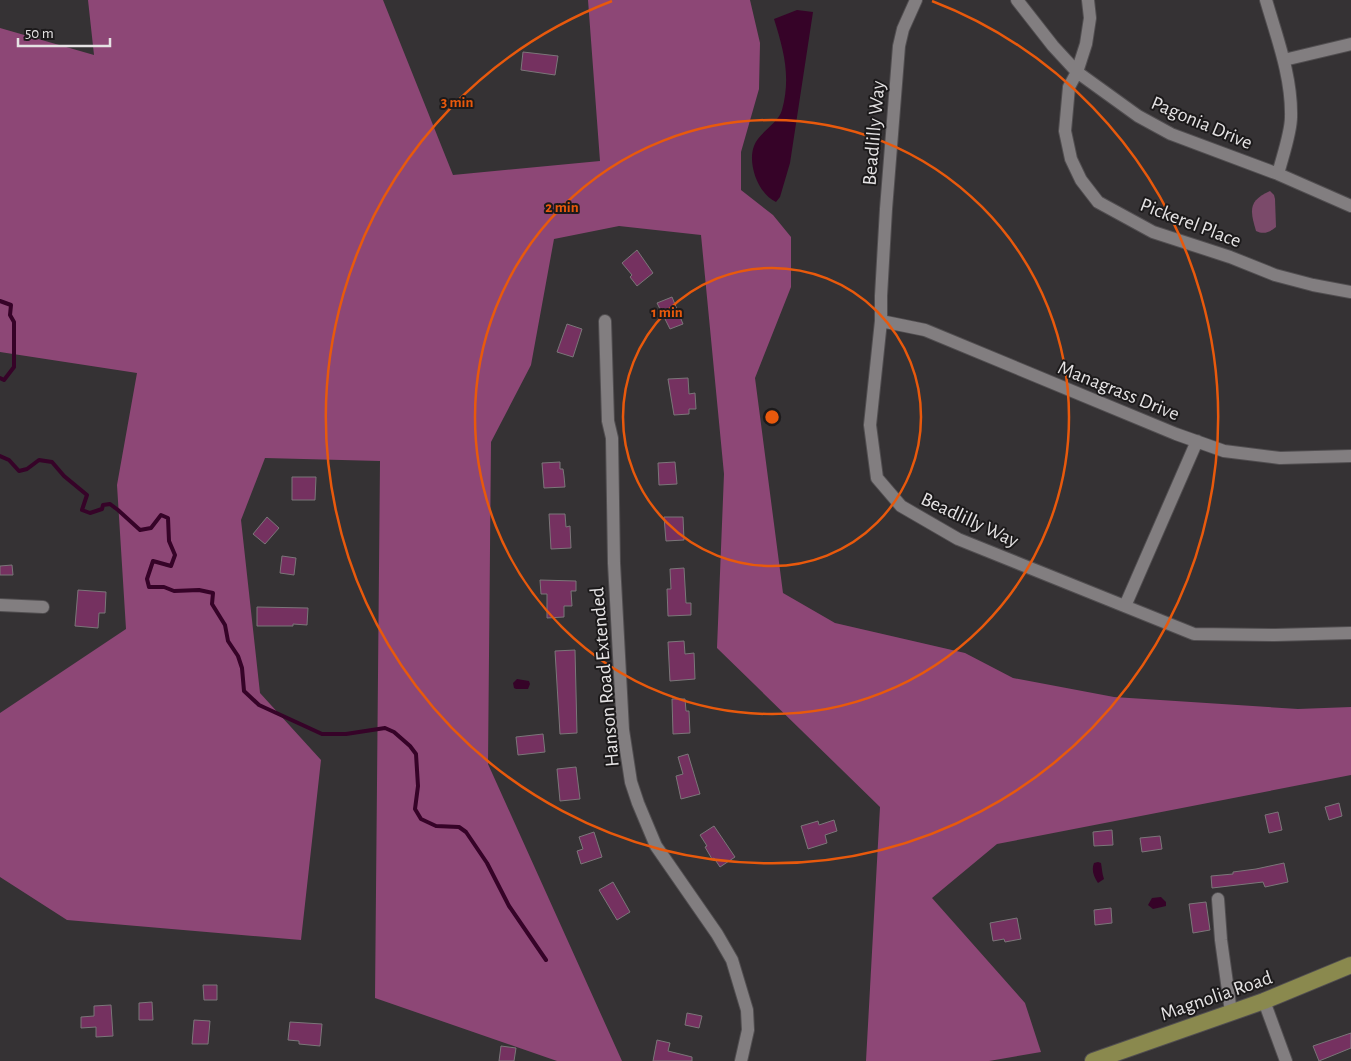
<svg xmlns="http://www.w3.org/2000/svg" width="1351" height="1061" font-family="'Alegreya Sans',sans-serif">
<rect width="100%" height="100%" fill="#353234"/>
<path fill="#7b4a6a" d="M1270 191 1274 195 1275 199 1276 227C1270 232 1264 235 1256 231 1250 210 1248 201 1270 191Z"/>
<path fill="#8d4776" d="M88 0H383L453 175 600 161 588 0H750L760 43 759 89 741 152V190L773 215 791 237V287L755 378 783 593 835 623 965 653 1013 678 1114 697 1298 709 1351 707V775L997 844 932 898 1025 1003 1041 1052 989 1061H866L880 807 717 648 724 474 701 235 619 226 554 239 531 365 491 442 488 764 622 1061H557L375 998 380 461 265 458 241 520 260 693 321 760 301 940 67 920 0 877V713L126 629 117 485 137 373 0 352V28L94 55Z"/>
<path fill="#360328" d="M797 10 813 12 790 163 780 197 776 202C759 195 747 164 754 146 759 132 778 124 782 110 791 77 784 51 774 19Z
M517 679 529 681 530 684 528 689H516L514 688 513 683Z
M1098 862 1101 863C1102 868 1102 874 1104 879L1098 883C1094 877 1091 870 1094 863Z
M1161 897 1166 902V906L1153 909 1148 905 1152 898Z"/>
<g fill="none" stroke-linecap="round" stroke-linejoin="round">
<path stroke="#360328" stroke-width="4" d="M0 301 11 305 10 315 14 322V367L4 380 0 378
M0 456 9 460 19 471 27 469 39 460 52 462 64 476 87 495 82 510 90 513 102 509 103 505 110 504 118 510 140 530 151 528 161 515 168 518 169 541 175 555 171 566 153 561 147 579 149 587H164L174 591 199 590 213 593 212 604 225 625 228 641 238 656 242 668 244 691 259 705 322 734H346L385 728 394 732 410 746 416 754 418 786 415 809 421 819 436 826 459 827 466 832 487 863 509 906 546 960"/>
</g>
<path fill="#753160" stroke="#7b7679" d="M523 52 558 56 555 75 521 70Z
M637 250 653 273 637 286 630 277 632 275 622 263Z
M672 297 683 324 670 329 657 303Z
M567 324 582 329 573 357 557 352Z
M688 378 689 394 695 393 696 409H689V414L674 415 668 379Z
M560 462V469H563L564 476 565 487 544 488 542 463Z
M675 462 677 484 659 485 658 463Z
M292 477H316L315 500H292Z
M549 514H565L566 527 570 526 571 548 551 549Z
M267 517 279 528 265 544 253 534Z
M664 517H683L684 540 666 541Z
M282 556 296 558 294 575 280 573Z
M12 565 13 575H0V566Z
M684 568 686 603H691V615L668 616 667 589H671L670 569Z
M540 580 576 581V591H571L572 606H564V617L547 618V594H541Z
M78 590 106 592 105 613H99L98 628 75 626Z
M257 607 308 608 307 625 293 624V626H257Z
M684 641 685 654 694 653 695 679 670 681 668 642Z
M575 650 577 733 560 734 555 651Z
M672 699H685L686 711H689L690 733 673 734Z
M543 734 545 752 518 755 516 737Z
M688 754 700 794 681 799 676 776 683 774 678 757Z
M576 767 580 799 560 801 557 769Z
M1339 803 1342 816 1329 820 1325 807Z
M1278 812 1282 830 1269 833 1265 815Z
M834 820 837 831 825 835 827 843 808 849 801 826 818 821 819 825Z
M714 826 735 857 720 867 714 858 712 859 705 847 707 846 700 835Z
M1112 830 1113 845 1094 846 1093 832Z
M594 832 602 857 581 864 577 851 583 849 579 837Z
M1160 836 1162 849 1142 852 1140 838Z
M1284 863 1288 882 1265 887 1263 882 1212 888 1211 876 1233 874V872L1256 869Z
M613 882 630 912 617 920 599 890Z
M1206 902 1210 930 1193 933 1189 904Z
M1111 908 1112 923 1095 925 1094 910Z
M1017 918 1021 939 1005 942 1004 939 993 941 990 923Z
M203 985H217V1000H204Z
M152 1002 153 1020H139V1003Z
M111 1005 113 1036 96 1037V1027L81 1028V1017L94 1016V1006Z
M687 1013 702 1016 699 1028 685 1025Z
M194 1020 210 1021 208 1044H192Z
M290 1022 322 1024 320 1046 299 1044V1041L288 1040Z
M1351 1033V1048L1319 1061 1313 1046Z
M657 1040 670 1043 668 1051 692 1057V1061H653Z
M501 1046 516 1048 514 1061H499Z"/>
<g fill="none" stroke-linecap="round" stroke-linejoin="round">
<g stroke="#514e50" stroke-width="14">
<path id="minor" d="M916 0 903 29 899 46 886 209 881 296V321L870 425 877 478 901 506 958 539 1194 634 1275 635 1351 633
M1017 0 1053 46 1077 72 1138 116 1171 134 1278 174 1351 206
M1088 0 1090 18 1086 44 1077 72 1069 87 1065 131 1071 159 1081 180 1098 202 1153 232 1230 257 1275 275 1313 285 1351 292
M1266 0C1277 38 1292 77 1291 117 1291 133 1282 158 1278 174
M1284 60 1351 44
M605 321 608 421 612 438 614 563 623 730 631 782 638 803 656 846 717 934 732 960 747 1010 748 1030 741 1061
M881 321 925 330 1176 434 1224 451 1280 458 1351 456
M0 605 43 607
M1125 606 1197 441
M1218 899 1221 940 1231 1012
M1264 1001 1286 1061"/>
</g>
<g stroke="#514e50" stroke-width="18">
<path id="major" d="M1093 1061 1264 1001 1351 965"/>
</g>
<use href="#minor" stroke="#827e80" stroke-width="12"/>
<use href="#major" stroke="#8a894e" stroke-width="16"/>
</g>
<g fill="none" stroke="#e8590c" stroke-width="2.5">
<circle cx="772" cy="417" r="149"/>
<circle cx="772" cy="417" r="297"/>
<path d="M932 1A446 446 0 1 1 612 1"/>
</g>
<g text-anchor="middle" stroke-width="4" stroke-linejoin="round" paint-order="stroke">
<g font-size="20" fill="#e5e3e4" stroke="#1c1a1b">
<text transform="translate(1202 122) rotate(23)" y="7">Pagonia Drive</text>
<text transform="translate(873 133) rotate(-85)" y="7">Beadlilly Way</text>
<text transform="translate(1191 222) rotate(21)" y="7">Pickerel Place</text>
<text transform="translate(1119 390) rotate(22)" y="7">Managrass Drive</text>
<text transform="translate(970 519) rotate(25)" y="7">Beadlilly Way</text>
<text transform="translate(604 677) rotate(-95)" y="7">Hanson Road Extended</text>
<text transform="translate(1216 995) rotate(-19)" y="7">Magnolia Road</text>
</g>
</g>
<circle cx="772" cy="417" r="8" fill="#e8590c" stroke="#1c1a1b" stroke-width="2.5"/>
<g font-size="15" text-anchor="middle" font-weight="bold" fill="#e8590c" stroke="#1c1a1b" stroke-width="4" stroke-linejoin="round" paint-order="stroke">
<text x="457" y="107">3 min</text>
<text x="562" y="212">2 min</text>
<text x="667" y="317">1 min</text>
</g>
<path d="M18 38v8h92v-8" fill="none" stroke="#e5e3e4" stroke-width="2.5"/>
<text x="25" y="38" font-size="15" fill="#e5e3e4" stroke="#1c1a1b" stroke-width="4" paint-order="stroke">50 m</text>
</svg>
